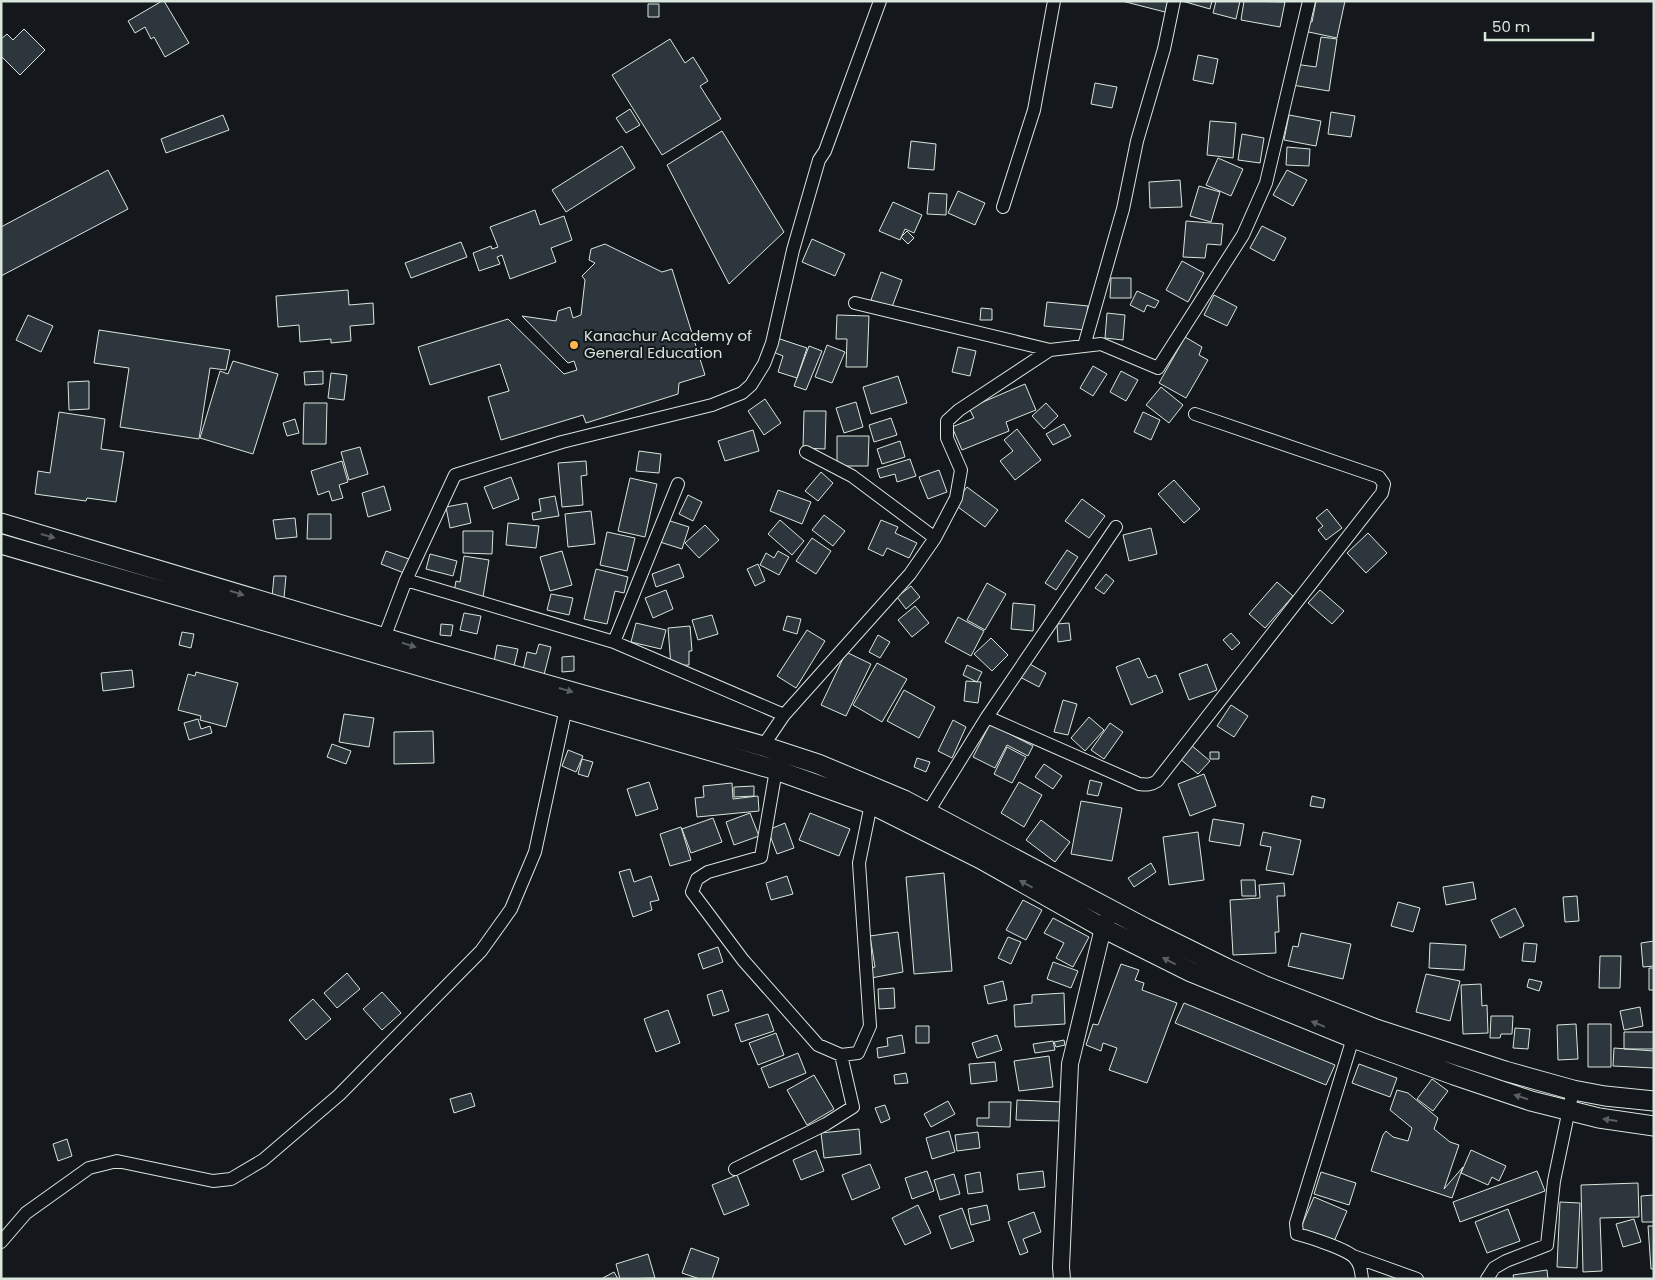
<svg xmlns="http://www.w3.org/2000/svg" width="1655" height="1280" font-family="Poppins,sans-serif">
<rect width="100%" height="100%" fill="#14181c"/>
<path fill="#2c363c" stroke="#d8e6dc" d="M162 1H164L189 43 165 57 154 37 151 39 145 27 135 33 128 21Z
M1122 1H1168L1165 12Z
M1182 1H1212L1210 9Z
M1216 1H1240L1236 19 1213 13Z
M1244 1 1285 2 1280 27 1241 20Z
M1316 1H1345L1337 38 1304 31 1306 21 1312 22Z
M648 4H659V17H648Z
M24 29 45 50 20 75 1 56V39L7 34 13 40Z
M1321 37 1337 39 1329 91 1292 85 1295 64 1316 67Z
M670 39 685 63 693 57 708 81 700 86 721 119 662 155 612 75Z
M1198 55 1218 59 1213 84 1193 80Z
M1095 83 1117 87 1112 108 1091 104Z
M630 109 640 125 626 133 616 118Z
M1331 112 1355 116 1351 137 1328 134Z
M223 115 229 130 166 153 161 139Z
M1289 115 1321 121 1316 146 1284 140Z
M1210 121 1236 123 1233 158 1207 155Z
M722 131 784 232 729 284 667 165Z
M1242 134 1264 138 1260 163 1238 160Z
M911 141 936 144 934 170 908 168Z
M622 146 635 168 566 212 552 190Z
M1287 147 1310 149 1309 166 1286 165Z
M1218 158 1243 169 1231 196 1206 185Z
M108 170 128 209 1 276V227Z
M1287 170 1307 180 1293 206 1273 195Z
M1180 180 1182 207 1150 208 1149 182Z
M1199 186 1220 192 1211 222 1190 216Z
M958 191 985 203 975 225 948 213Z
M929 193 947 194 946 215 927 214Z
M893 202 922 215 914 233 905 229 900 240 879 231Z
M535 210 540 225 564 216 572 240 551 248 556 262 510 279 502 255 497 257 500 264 479 271 473 253 491 246 492 249 498 247 490 227Z
M1186 221 1223 224 1221 245 1207 244 1205 258 1183 257Z
M1262 226 1286 238 1274 261 1250 248Z
M907 231 914 238 908 244 901 237Z
M812 239 845 254 835 276 802 262Z
M461 242 467 257 411 278 405 263Z
M605 244 662 272 672 269 705 375 679 383 678 394 586 423 583 415 501 440 488 397 509 391 500 364 430 385 418 347 508 319 564 374 577 370 574 361 568 363 522 316 556 321 558 311 570 307 573 318 581 315 585 280 582 276 595 263 589 260 591 249Z
M1182 261 1204 273 1188 302 1166 290Z
M881 272 902 280 892 307 871 300Z
M1111 278H1131V298H1110Z
M348 290 349 305 373 303 374 324 350 326 351 341 331 343V339L300 342 299 325 278 327 276 296Z
M1137 291 1159 301 1155 308 1147 305 1144 312 1130 305Z
M1214 295 1237 307 1227 326 1204 315Z
M1047 302 1088 306 1085 330 1044 326Z
M981 308 992 309V320H980Z
M1107 313 1125 315 1123 340 1105 338Z
M28 315 53 326 41 352 16 340Z
M837 315 869 316 867 367H846L847 339H836Z
M99 330 230 350 226 370 210 368 199 439 120 427 129 368 94 363Z
M1185 337 1202 347 1199 355 1208 360 1186 398 1159 383Z
M777 338 807 348 797 378 778 372 783 356 773 352Z
M827 345 845 352 832 383 815 377Z
M809 346 822 351 806 390 794 386Z
M958 347 976 351 970 376 952 372Z
M233 361 278 374 253 454 200 438 220 371 228 374Z
M1093 366 1107 374 1093 396 1080 388Z
M323 371V384L305 385 304 372Z
M1121 371 1138 380 1126 401 1110 392Z
M331 373 347 375 344 400 328 398Z
M898 376 907 403 871 414 863 387Z
M89 381V409L69 410 68 382Z
M1025 384 1036 410 1006 422 1009 431 962 450 952 427 974 418 969 408Z
M1161 387 1183 405 1169 423 1146 405Z
M765 399 781 423 764 435 748 411Z
M856 402 863 427 844 433 836 408Z
M304 403H327L326 444H303Z
M1046 403 1058 416 1044 429 1032 416Z
M804 411H826L825 449 803 448Z
M59 412 105 419 101 449 124 452 116 502 87 498 86 501 35 494 38 471 50 473Z
M1143 412 1160 420 1151 440 1134 432Z
M891 418 897 435 874 442 869 425Z
M295 419 299 433 287 436 283 423Z
M1064 424 1071 436 1053 445 1046 434Z
M1017 429 1041 460 1015 480 1000 461 1013 451 1004 440Z
M753 430 759 451 725 461 718 441Z
M837 436H869L868 466H837Z
M900 441 905 457 882 464 877 449Z
M360 447 368 474 349 480 341 452Z
M639 451 661 454 659 473 636 471Z
M910 459 916 476 897 482 895 474 880 478 877 469Z
M342 461 348 482 339 485 343 498 332 501 329 491 318 495 311 471Z
M586 461 587 475 581 476 583 505 562 507 558 463Z
M939 470 947 492 928 499 919 477Z
M821 472 833 483 818 501 805 491Z
M511 477 519 499 493 509 484 487Z
M630 478 657 484 645 537 618 531Z
M1174 480 1200 509 1184 523 1158 494Z
M384 486 391 510 368 517 362 493Z
M967 487 998 510 985 527 954 504Z
M778 490 811 502 802 524 770 511Z
M688 495 702 502 693 521 679 514Z
M555 496 559 516 533 520 532 513 541 511 539 499Z
M1082 499 1105 516 1089 538 1065 521Z
M467 503 471 523 450 528 446 507Z
M1327 509 1342 528 1326 540 1318 530 1323 526 1316 518Z
M591 511 595 544 568 547 565 514Z
M308 514H331V539H307Z
M824 515 845 531 833 546 812 530Z
M295 518 297 537 276 539 273 520Z
M667 520 689 527 682 549 660 542Z
M780 520 804 541 792 555 768 534Z
M881 520 898 527 895 533 917 543 909 558 887 548 883 556 868 549Z
M508 523 539 526 536 548 506 545Z
M705 525 719 540 699 558 685 543Z
M1151 528 1157 554 1129 561 1123 535Z
M463 531H493L492 554 463 553Z
M607 532 635 538 627 571 600 565Z
M1368 533 1387 553 1366 573 1347 553Z
M812 538 831 551 816 574 796 561Z
M1067 550 1078 557 1056 590 1045 583Z
M386 551 409 559 404 573 381 564Z
M562 551 572 585 550 591 540 557Z
M778 551 789 557 779 575 760 565 766 553 774 558Z
M430 554 457 561 453 576 426 569Z
M464 556 489 560 483 597 454 592 456 581 460 582Z
M679 564 684 577 656 587 652 574Z
M758 564 765 581 755 586 747 569Z
M596 569 628 577 624 593 615 591 607 624 584 619Z
M1106 574 1114 581 1104 594 1095 588Z
M274 576H286L284 598 272 597Z
M1277 582 1293 596 1265 628 1249 614Z
M987 583 1006 594 985 630 967 620Z
M911 586 920 597 906 609 897 597Z
M666 590 673 609 653 618 645 598Z
M1320 590 1344 611 1332 624 1308 603Z
M551 594 573 598 569 615 547 610Z
M1013 603 1035 605 1033 631 1011 629Z
M915 606 929 623 912 637 898 620Z
M464 613 481 616 477 634 460 630Z
M712 615 718 634 698 640 692 620Z
M787 616 801 619 797 634 783 630Z
M958 617 984 631 971 656 945 642Z
M636 623 666 630 661 649 631 642Z
M1069 623 1071 640 1058 642 1057 624Z
M441 624 453 625 451 636 440 635Z
M690 626 692 651H689V665L671 666 668 628Z
M807 630 825 641 796 688 777 676Z
M182 632 194 634 191 648 179 645Z
M1231 633 1240 643 1232 650 1223 640Z
M878 635 890 642 880 658 869 652Z
M991 638 1008 655 992 671 974 654Z
M539 644 551 647 544 675 523 670 527 652 536 654Z
M497 645 518 649 514 666 494 662Z
M846 652 871 664 846 716 821 705Z
M574 656V671L562 672V657Z
M1139 658 1148 678 1156 675 1163 692 1131 705 1116 667Z
M1026 662 1046 673 1039 687 1018 676Z
M877 663 907 679 882 722 853 705Z
M1207 664 1217 690 1189 700 1179 674Z
M967 665 982 672 977 682 963 675Z
M132 670 134 687 103 691 101 673Z
M196 672 238 683 226 727 200 720 201 716 178 710 188 674 195 676Z
M966 681 981 682 978 703 964 701Z
M904 690 935 707 919 738 887 721Z
M1063 700 1077 704 1068 735 1054 732Z
M1231 705 1248 716 1234 737 1217 726Z
M344 714 374 718 369 747 339 742Z
M1089 717 1104 730 1085 751 1071 738Z
M198 719 201 729 210 726 212 733 189 740 184 723Z
M953 720 966 727 952 758 938 751Z
M1110 723 1123 732 1104 759 1091 750Z
M990 724 1033 746 1028 756 1007 745 995 768 973 757Z
M433 731 434 763 394 764V732Z
M332 744 351 751 346 764 327 757Z
M1191 745 1210 761 1198 774 1179 758Z
M1007 747 1026 757 1012 783 994 774Z
M568 750 583 756 576 772 562 766Z
M1210 752H1219V759H1210Z
M917 758 930 762 926 772 914 767Z
M582 759 593 762 588 777 578 774Z
M1044 764 1062 776 1053 789 1035 777Z
M1204 774 1216 806 1190 816 1178 784Z
M1090 780 1102 783 1098 796 1087 794Z
M649 782 658 809 636 816 627 789Z
M1019 782 1042 795 1024 827 1001 813Z
M732 783 733 799 758 796 759 811 697 817 695 798 704 797 703 786Z
M754 786V796L734 797V787Z
M1312 796 1325 799 1323 808 1310 806Z
M1081 801 1122 808 1112 861 1071 854Z
M750 813 759 836 734 845 726 822Z
M810 813 850 829 839 856 799 840Z
M713 818 722 842 691 853 682 829Z
M1213 819 1244 824 1240 846 1209 841Z
M1041 820 1070 842 1055 862 1026 840Z
M785 823 794 848 777 854 768 830Z
M681 827 691 860 670 866 660 834Z
M1198 832 1204 880 1169 885 1163 837Z
M1263 832 1301 840 1293 875 1266 870 1271 847 1260 845Z
M1151 863 1156 872 1134 887 1128 878Z
M630 869 634 882 651 876 659 900 650 902 652 910 633 917 619 872Z
M944 873 952 971 914 974 906 877Z
M787 876 793 894 771 900 766 883Z
M1241 880H1255L1256 896H1242Z
M1473 882 1476 899 1446 905 1443 887Z
M1284 883 1285 896H1277L1279 932H1275L1276 953 1233 955 1230 900 1260 898 1259 885Z
M1577 896 1579 921 1565 922 1563 897Z
M1023 900 1042 910 1026 940 1006 930Z
M1398 902 1420 908 1413 932 1391 926Z
M1515 908 1524 926 1500 938 1491 920Z
M1053 918 1089 937 1073 967 1056 958 1064 943 1044 933Z
M898 932 903 972 871 978 870 968 875 967 870 936Z
M1301 933 1351 944 1343 979 1288 966 1293 946 1298 947Z
M1008 937 1021 942 1011 964 998 958Z
M1654 941V966L1643 967 1641 943Z
M1430 943 1466 945 1464 970 1429 968Z
M1524 943 1537 944 1535 962 1522 961Z
M718 947 723 962 703 969 698 954Z
M1600 956H1621L1620 988H1599Z
M1053 962 1078 971 1071 988 1047 979Z
M1121 964 1139 970 1135 980 1144 983 1142 990 1177 1003 1147 1083 1109 1070 1117 1048 1103 1043 1101 1051 1086 1045 1093 1024 1098 1025Z
M1649 968H1654V990H1649Z
M347 973 360 989 337 1008 324 993Z
M1426 974 1460 981 1450 1021 1416 1012Z
M1529 979 1542 982 1539 991 1527 987Z
M1003 981 1007 1000 988 1004 984 986Z
M1481 984 1482 1006 1487 1005 1488 1033 1463 1034 1461 985Z
M894 988 895 1008 879 1009 878 989Z
M722 990 729 1011 713 1016 707 995Z
M382 992 401 1013 382 1030 363 1009Z
M1064 993 1065 1024 1015 1027 1014 1005 1032 1003V995Z
M313 999 331 1019 306 1040 289 1020Z
M1184 1003 1335 1065 1326 1085 1175 1023Z
M1640 1007 1643 1026 1624 1030 1620 1011Z
M668 1010 680 1043 656 1052 644 1019Z
M768 1014 774 1031 741 1042 735 1024Z
M1491 1016H1513L1512 1034H1501L1500 1038H1490Z
M1576 1024 1578 1059 1558 1060 1557 1025Z
M1588 1024H1611V1067H1588Z
M916 1026H929V1043H916Z
M1515 1028 1530 1029 1528 1049 1513 1048Z
M1624 1032H1654V1049H1624Z
M776 1033 784 1055 758 1065 749 1043Z
M902 1035 905 1053 878 1058 877 1048 888 1046 887 1038Z
M997 1035 1002 1050 977 1058 972 1043Z
M1064 1040 1065 1045 1056 1047 1054 1042Z
M1053 1041 1055 1050 1035 1053 1033 1044Z
M1614 1048 1654 1051V1068L1613 1066Z
M798 1053 806 1073 769 1088 761 1068Z
M1049 1056 1053 1087 1019 1091 1014 1061Z
M995 1062 997 1081 971 1084 969 1064Z
M1359 1064 1397 1078 1390 1097 1352 1083Z
M906 1073 908 1083 895 1084 894 1075Z
M814 1075 834 1109 807 1125 787 1090Z
M1432 1079 1448 1091 1433 1111 1417 1099Z
M1397 1090 1408 1093 1438 1118 1434 1129 1450 1142 1459 1145 1444 1189 1463 1167 1452 1198 1371 1171 1383 1135 1386 1131 1393 1137 1408 1141 1412 1128 1390 1110Z
M471 1093 475 1106 454 1113 450 1099Z
M1017 1100 1062 1102 1061 1121 1016 1120Z
M948 1101 955 1114 931 1127 924 1114Z
M989 1102H1011L1010 1127 977 1126V1118H989Z
M885 1105 890 1119 881 1123 875 1108Z
M859 1129 861 1154 824 1158 821 1133Z
M949 1131 955 1152 932 1159 926 1138Z
M978 1132 980 1148 957 1151 955 1135Z
M67 1139 72 1156 58 1161 53 1144Z
M816 1150 824 1171 801 1180 793 1160Z
M1471 1150 1506 1166 1499 1181 1492 1177 1488 1185 1461 1173Z
M870 1164 880 1188 852 1200 842 1175Z
M927 1171 934 1191 912 1199 905 1178Z
M1043 1171 1045 1187 1019 1190 1017 1174Z
M1537 1171 1545 1191 1460 1222 1453 1202Z
M980 1172 983 1192 968 1194 965 1175Z
M1321 1172 1356 1183 1349 1205 1314 1194Z
M954 1174 960 1194 940 1200 934 1180Z
M737 1175 749 1205 724 1215 712 1185Z
M1638 1183 1639 1217 1600 1218 1602 1271 1583 1272 1581 1185Z
M1654 1195V1222H1642L1641 1196Z
M1314 1197 1347 1211 1333 1244 1300 1230Z
M1560 1202 1580 1203 1577 1268 1557 1267Z
M918 1205 931 1233 905 1245 892 1218Z
M987 1205 990 1220 971 1225 968 1209Z
M962 1208 974 1241 951 1249 939 1216Z
M1508 1209 1520 1241 1487 1253 1475 1222Z
M1034 1212 1041 1232 1023 1239 1028 1252 1020 1255 1008 1222Z
M1634 1219 1641 1242 1623 1247 1616 1224Z
M1648 1226H1654V1269H1651Z
M691 1248 719 1258 712 1279H700L682 1273Z
M648 1254 655 1278 620 1279 616 1264Z
M1547 1270 1548 1279H1514L1513 1275Z
M614 1272 618 1279H601Z"/>
<g fill="none" stroke-linecap="round" stroke-linejoin="round">
<g stroke="#d8e6dc" stroke-width="14">
<path id="minor" d="M1003 207 1034 110 1054 1
M855 303 1050 350
M1084 346 1123 209 1137 141 1164 49 1174 1
M806 452 852 476 935 538
M406 580 614 642 678 484
M384 638 406 580 455 475 562 442 712 405 742 393 751 385 764 364 772 343 793 250 819 160 825 151 880 1
M614 642 784 715
M987 717 1139 784C1147 785 1151 785 1157 781L1382 493 1384 484 1379 477 1195 414
M763 746 784 715 910 574 935 538 956 498 961 470 947 438V421L959 410 1050 350 1101 344 1158 368 1243 235 1266 183 1309 1
M776 770 761 857 708 872 697 879 692 892 743 960 818 1045 841 1055 858 1053 870 1026 859 863 871 804
M928 812 987 717 1116 527
M1353 1038 1296 1223 1297 1234C1309 1237 1346 1249 1354 1257 1360 1263 1361 1270 1362 1279
M735 1169 826 1124 853 1107 841 1055
M1 1242 26 1213 89 1168 117 1161 213 1181 231 1179 263 1160 339 1095 481 951 511 909 535 852 566 708
M1353 1256 1417 1279
M1487 1279 1494 1268 1506 1261 1547 1245 1554 1181 1573 1090"/>
</g>
<g stroke="#d8e6dc" stroke-width="18">
<path id="tertiary" d="M1062 1279 1061 1267 1070 1064 1103 928 1112 910"/>
</g>
<g stroke="#d8e6dc" stroke-width="21">
<path id="secondary" d="M1 523 432 652 763 746 818 764 904 800 1145 928 1226 968 1263 985 1376 1029 1505 1071 1573 1090 1605 1096 1654 1101
M1 544 776 770 871 804 981 859 1103 928 1191 972 1353 1038 1454 1075 1531 1101 1599 1118 1654 1126"/>
</g>
<use href="#minor" stroke="#14181c" stroke-width="12"/>
<use href="#tertiary" stroke="#14181c" stroke-width="16"/>
<use href="#secondary" stroke="#14181c" stroke-width="19"/>
</g>
<defs><path id="oneway-solid" d="M-6-.8H1V-3.2L6.5 0L1 3.2V.8H-6Z" transform="scale(1.25)"/></defs>
<g fill="#59605f">
<use href="#oneway-solid" transform="translate(48 536) rotate(16)"/>
<use href="#oneway-solid" transform="translate(237 593) rotate(17)"/>
<use href="#oneway-solid" transform="translate(409 645) rotate(17)"/>
<use href="#oneway-solid" transform="translate(566 690) rotate(16)"/>
<use href="#oneway-solid" transform="translate(1026 884) rotate(-151)"/>
<use href="#oneway-solid" transform="translate(1169 961) rotate(-153)"/>
<use href="#oneway-solid" transform="translate(1318 1024) rotate(-158)"/>
<use href="#oneway-solid" transform="translate(1521 1097) rotate(-162)"/>
<use href="#oneway-solid" transform="translate(1610 1120) rotate(-172)"/>
</g>
<circle fill="#ffb74d" stroke="#14181c" stroke-width="2" cx="574" cy="345" r="5"/>
<g text-anchor="middle" stroke-width="4" stroke-linejoin="round" paint-order="stroke">
<g font-size="15" fill="#d8e6dc" stroke="#14181c" text-anchor="start">
<text x="584" y="341">Kanachur Academy of<tspan x="584" dy="17">General Education</tspan></text>
</g>
</g>
<rect width="1655" height="1280" fill="none" stroke="#d8e6dc" stroke-width="5"/>
<path d="M1485 32v8h108v-8" fill="none" stroke="#d8e6dc" stroke-width="2.5"/>
<text x="1492" y="32" font-size="15" fill="#d8e6dc" stroke="#14181c" stroke-width="4" paint-order="stroke">50 m</text>
</svg>
